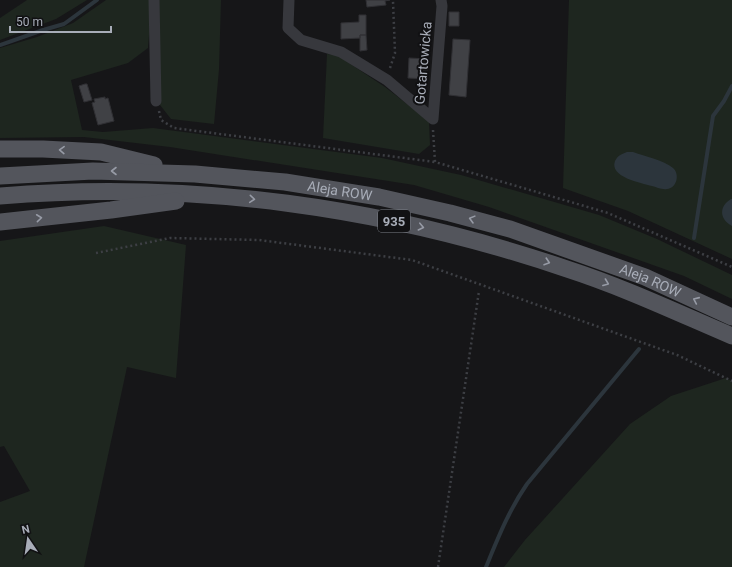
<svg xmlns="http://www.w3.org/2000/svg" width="732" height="567" font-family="Roboto,sans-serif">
<rect width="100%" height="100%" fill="#161618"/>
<path fill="#1e261f" d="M27 0H87L56 19 0 40V18Z
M106 0H149L151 10 148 48 128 63 71 80 82 130 103 132 153 128 382 158 461 175 599 215 657 239 732 275V299L684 276 489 207 414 185 170 147 84 137 0 138V48L37 37 73 23Z
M157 0H221L219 69 214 124 171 119 160 105Z
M569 0H732V259L628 211 563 188Z
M327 54 337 55 385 87 429 121 430 145 419 154 323 138Z
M104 226 186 245 176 378 127 367 84 567H0V502L30 491 4 446 0 447V241Z
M726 378 732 381V567H504L525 540 630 424 671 396Z"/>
<path fill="#2c353c" d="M627 152H633C643 156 664 160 673 168 680 174 677 188 667 189 662 190 656 187 652 186 641 183 609 177 615 161 618 155 622 154 627 152Z
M731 199H732V226C719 219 719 206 731 199Z"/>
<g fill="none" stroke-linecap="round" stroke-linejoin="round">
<path stroke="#2c353c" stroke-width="4" d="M0 45 43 30 64 24 97 0
M694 238 713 116 724 101 732 86
M486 567C498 538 509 510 527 484L639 349"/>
</g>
<path fill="#404145" stroke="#303034" d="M366 0H390L385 1 386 5 367 7Z
M449 12H459V26H449Z
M359 15H366V35H360V38L341 39V23L359 22Z
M360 35H366L367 50 360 51Z
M453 39 470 40 466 97 449 95Z
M409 58 428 59 427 79 408 78Z
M85 84H87L92 100 84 102 79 86Z
M105 97V99L108 98 114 121 98 125 92 103 95 102 94 99Z"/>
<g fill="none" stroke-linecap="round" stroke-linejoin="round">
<path stroke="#3d3f44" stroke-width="2.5" stroke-dasharray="2 3" stroke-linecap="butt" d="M390 68 395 53 393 1
M159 111 161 120 174 128 435 162
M433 130 435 162 608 213 732 267
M96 253 170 238 259 240 412 260 677 355 732 381
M438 567 479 291"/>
<path stroke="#37383d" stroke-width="11" d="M154 0 156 101
M289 0 288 28 301 40 341 52 387 80 433 119
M433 119 442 6 441 0"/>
<g stroke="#53555c" stroke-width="17">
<path d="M0 149H43L101 152 154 165"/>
<path id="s1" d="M0 176 93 171 195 174 285 182 379 197 450 213 510 229 645 277 732 317"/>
<path d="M0 196C192 180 385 207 567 269 623 287 678 313 732 336"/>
<path d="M0 222 111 210 176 201"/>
</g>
</g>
<defs><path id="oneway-chevron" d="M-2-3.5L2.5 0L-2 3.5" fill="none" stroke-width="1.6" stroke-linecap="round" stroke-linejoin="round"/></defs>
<g stroke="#979ba6">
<use href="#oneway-chevron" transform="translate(62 150) rotate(-178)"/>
<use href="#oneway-chevron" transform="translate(114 171) rotate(-180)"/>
<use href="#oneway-chevron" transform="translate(252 199) rotate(5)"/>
<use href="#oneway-chevron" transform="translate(39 218) rotate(-6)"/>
<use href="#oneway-chevron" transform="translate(472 219) rotate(-165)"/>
<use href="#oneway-chevron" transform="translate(421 227) rotate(13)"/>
<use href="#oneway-chevron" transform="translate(547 262) rotate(18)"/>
<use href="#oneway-chevron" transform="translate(606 283) rotate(21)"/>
<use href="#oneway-chevron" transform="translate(696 300) rotate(-156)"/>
</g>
<g text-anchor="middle" stroke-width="4" stroke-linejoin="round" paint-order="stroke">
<rect fill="#111113" stroke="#7b7e86" stroke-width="1" x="378" y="210" width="32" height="22" rx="3"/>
<g font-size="13" font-weight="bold" fill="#a8adb8">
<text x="394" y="226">935</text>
</g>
<g font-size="14" fill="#a8adb8" stroke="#111113">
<text transform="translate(423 63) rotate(-85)" y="5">Gotartowicka</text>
<text dy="5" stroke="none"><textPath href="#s1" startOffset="341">Aleja ROW</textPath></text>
<text dy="5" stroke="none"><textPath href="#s1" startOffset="665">Aleja ROW</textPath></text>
</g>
</g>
<g transform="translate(28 539) rotate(347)" stroke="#111113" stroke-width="3" paint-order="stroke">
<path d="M0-3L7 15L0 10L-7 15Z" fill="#a8adb8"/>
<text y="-6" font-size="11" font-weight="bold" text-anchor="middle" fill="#a8adb8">N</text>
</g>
<path d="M10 26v6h101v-6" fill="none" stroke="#a8adb8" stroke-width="2"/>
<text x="16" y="26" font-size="12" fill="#a8adb8" stroke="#111113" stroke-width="3" paint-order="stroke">50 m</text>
</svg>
